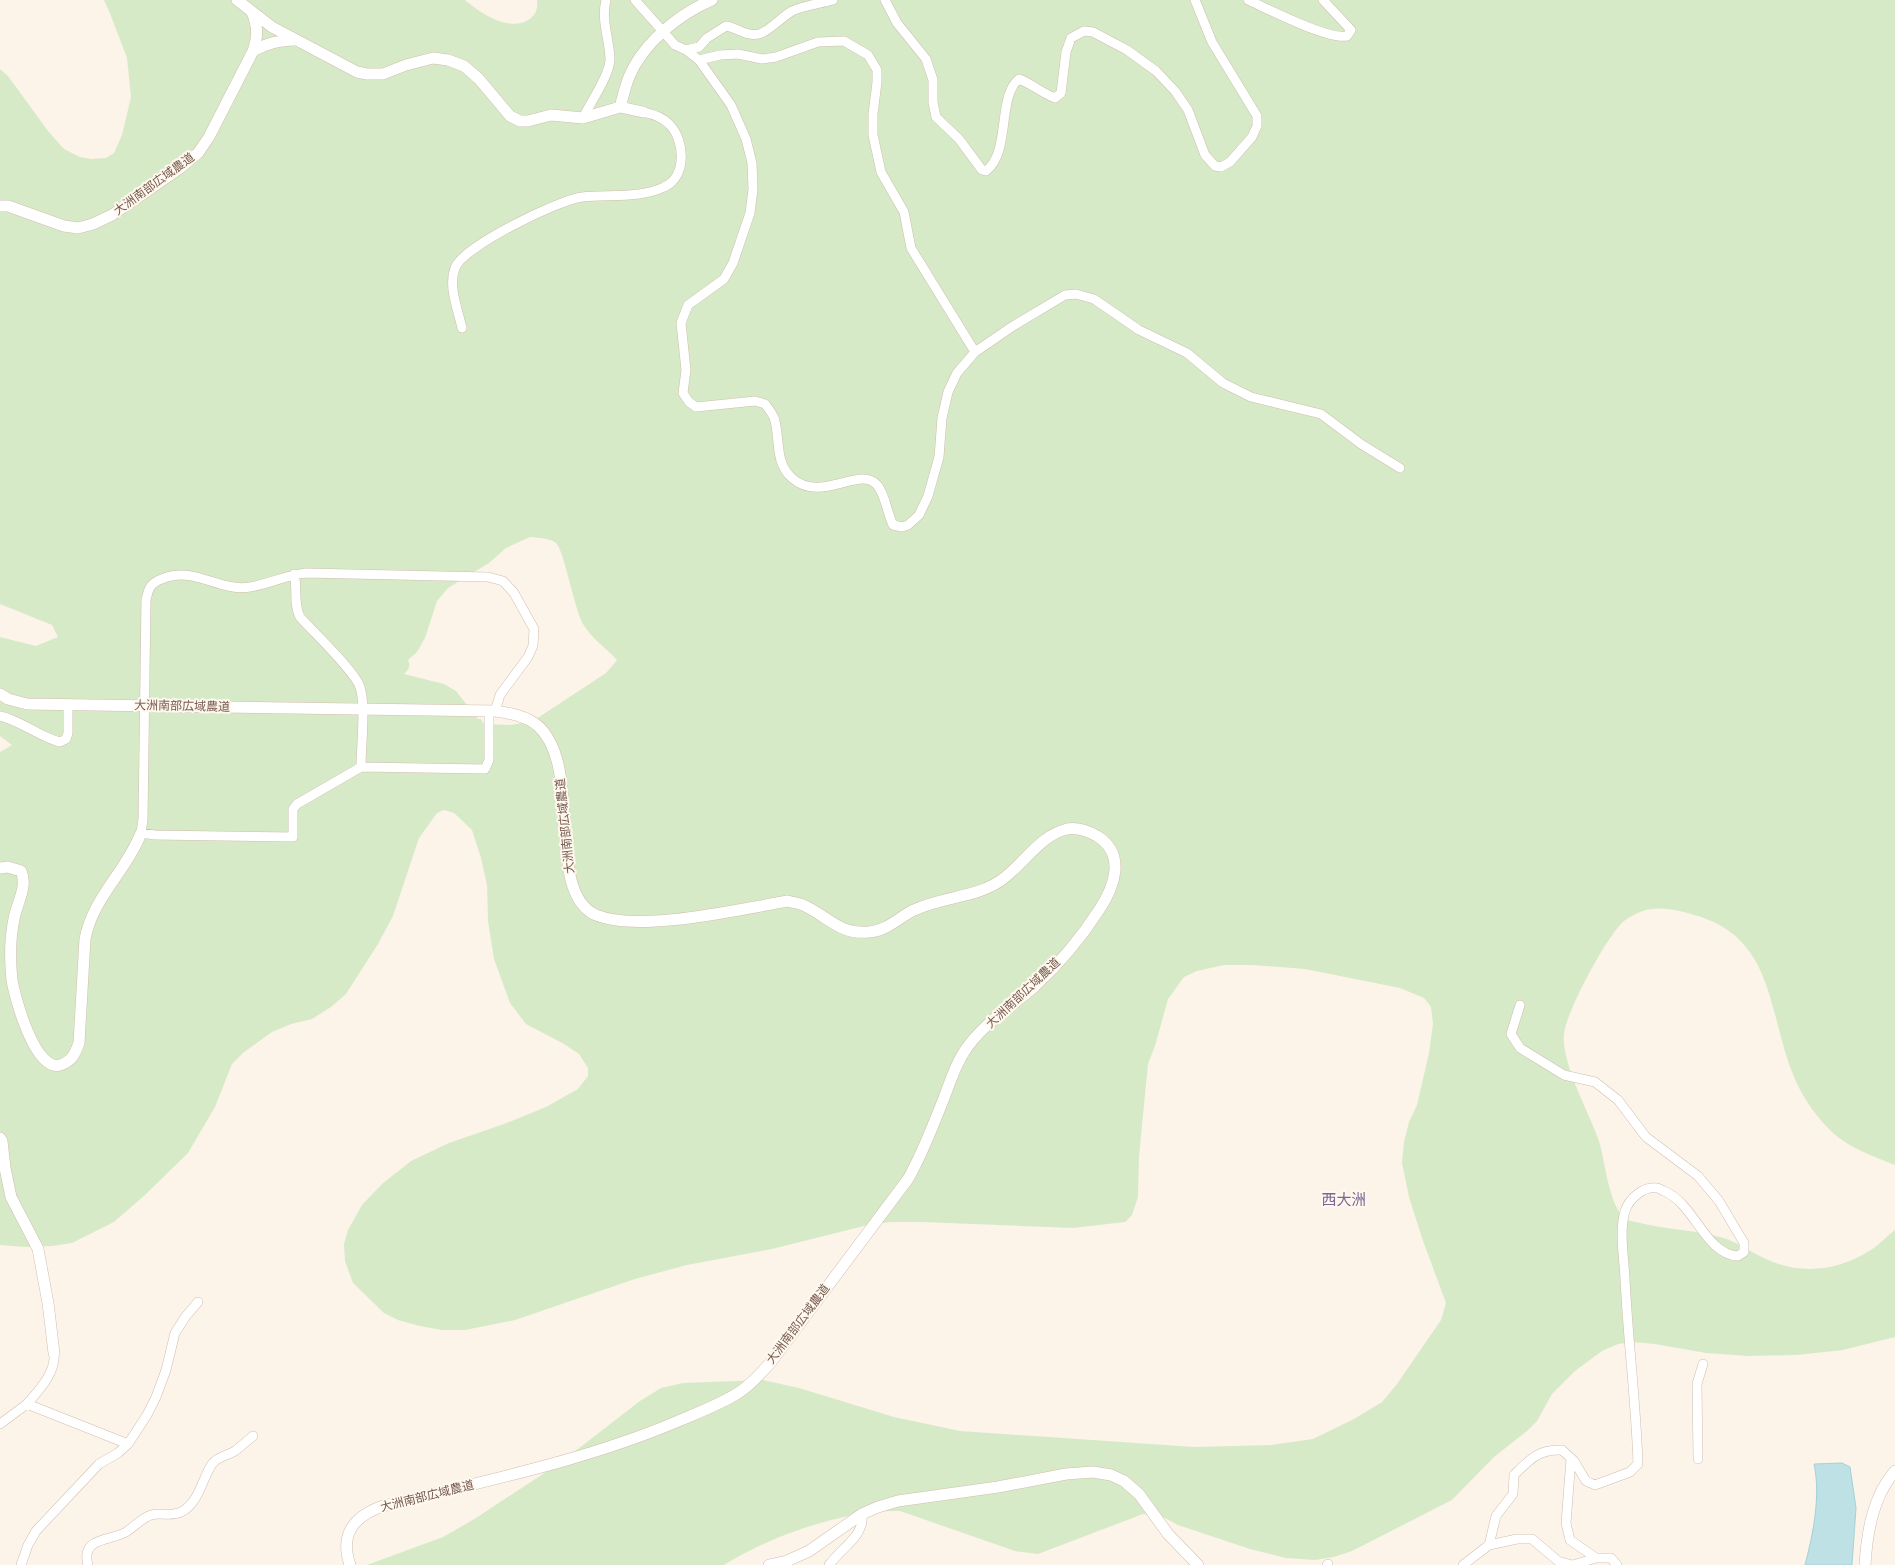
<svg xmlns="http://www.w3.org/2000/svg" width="1895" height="1565" font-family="Quicksand,'Noto Sans JP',sans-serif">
<rect width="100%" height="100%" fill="#fcf4e9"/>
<path fill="#d7eac7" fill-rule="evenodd" d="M104 0H465C480 13 509 32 528 20 536 15 538 9 537 0H1895V1165C1872 1156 1846 1147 1828 1128 1814 1114 1801 1094 1794 1077 1768 1016 1776 940 1698 916 1681 911 1661 905 1643 911 1636 913 1625 919 1621 924 1605 940 1566 1012 1564 1034 1561 1063 1589 1112 1599 1141 1605 1160 1609 1207 1625 1218 1629 1221 1636 1222 1640 1223 1668 1230 1699 1230 1727 1239 1742 1245 1757 1256 1773 1262 1807 1275 1841 1269 1871 1250 1880 1244 1887 1236 1895 1230V1337L1843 1350 1797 1355 1748 1356 1706 1353 1655 1344 1633 1342 1618 1344 1602 1351 1575 1371 1552 1394 1537 1421 1527 1431 1494 1457 1452 1500 1352 1551 1334 1557 1315 1560 1286 1558 1250 1549 1178 1525 1161 1516 1143 1514 1038 1554 1015 1551 900 1511C844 1510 772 1535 724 1565H367L443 1537 476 1518 561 1462 640 1401 661 1388 683 1383 763 1380 799 1388 894 1417 960 1431 1194 1447 1271 1445 1313 1439 1354 1419 1382 1402 1397 1384 1441 1320 1446 1303 1422 1238 1409 1197 1402 1163 1404 1142 1409 1122 1417 1105 1429 1053 1433 1024 1431 1007 1424 998 1400 988 1305 969 1252 965H1224L1197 971 1184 977 1168 999 1155 1046 1148 1064 1139 1156 1138 1197 1132 1215 1125 1222 1073 1228 921 1222H891L868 1225 772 1249 687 1265 635 1279 515 1320 465 1330H442L420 1326 398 1320 384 1313 353 1283 345 1261 344 1244 348 1230 362 1205 382 1184 411 1161 449 1143 504 1124 546 1107 578 1089 588 1076V1068L579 1054 564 1044 526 1024 510 1003 494 959 488 921 487 885 481 858 472 830 454 813 444 810 437 813 419 838 393 916 378 944 346 994 331 1007 312 1019 291 1024 272 1032 243 1053 232 1064 215 1107 188 1153 146 1194 114 1222 72 1243 52 1246 26 1247 0 1245V752L12 745 0 736V637L36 646 58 637 52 625 0 604V69L8 76 48 131 64 149 80 157 91 159 106 158 114 153 122 135 131 97 127 58 109 11ZM530 537C538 538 550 538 556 543 564 550 574 608 583 624 591 638 606 648 617 660L606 673 533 721 510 725 484 724 481 719H478L456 691 444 684 404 674C409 670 411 665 408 660L417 652 425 638 437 601 448 588 489 563 506 548Z"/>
<path fill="#bde1e5" stroke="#a4d1d7" d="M1842 1463 1850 1467 1856 1508 1852 1565H1805C1813 1534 1821 1496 1814 1464Z"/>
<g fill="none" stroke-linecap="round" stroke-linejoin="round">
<g stroke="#d0bdb1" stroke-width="10">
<path id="street" d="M635 0 675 45 686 50 699 60 731 105 746 139 752 163 753 189 750 213 733 263 724 279 688 305 681 323 686 370 683 393 689 402 696 407 755 401 765 404C769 409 774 415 775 421 780 441 775 463 792 478 821 504 861 464 878 486 886 497 887 513 893 525L902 527 908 525 919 515 928 496 939 457 942 418 948 392 957 373 975 352 1013 326 1065 295 1076 294 1094 299 1139 330 1187 353 1223 383 1251 397 1321 414 1361 444 1400 468
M885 0 897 23 926 59 933 80V102L936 117 959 139 982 170 986 171C1011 152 997 96 1019 79 1032 84 1042 93 1055 98L1061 93 1066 52 1071 38 1084 31 1093 32 1127 50 1156 71 1175 91 1188 110 1205 155 1215 166 1221 167 1230 162 1252 137 1257 126V116L1212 42 1195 0
M1248 0C1268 9 1328 40 1347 36L1351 30 1323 0
M686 50 699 47 707 38 726 26C738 28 747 37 759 34 770 31 781 17 792 11 805 5 819 4 833 0
M699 60 720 55 738 54 762 59 776 57 818 42 844 41 868 55 877 70V82L873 114V135L881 172 904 212 911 248 975 352
M583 118C590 103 611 73 610 58 609 38 601 20 606 0
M462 328C458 310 448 286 455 268 462 247 558 200 582 197 608 194 639 199 664 187 687 177 685 141 670 125 663 117 653 114 643 112
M294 574C298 588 293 604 300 617 313 632 354 670 360 687 366 706 361 746 361 767
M489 711V760L485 769 361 767 297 804 293 809V837L155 835 141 833 143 819 146 600C149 585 152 582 167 577 196 568 221 592 250 587 269 584 286 575 306 573L488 577 503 581 514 593 534 629 533 646 528 657 500 695 495 711
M0 716C22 721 39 737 60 742L66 739 68 733V705
M27 1404C39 1390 56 1373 54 1353
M0 1424 27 1404 128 1444
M1571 1459 1566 1523 1570 1540 1596 1558
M1698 1459 1697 1384 1703 1364
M1489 1545 1496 1516 1513 1494 1514 1475C1530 1459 1539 1449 1562 1450L1574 1461 1586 1481 1595 1485 1630 1472 1638 1464C1636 1402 1628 1341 1625 1279 1624 1257 1619 1232 1625 1211 1629 1199 1643 1186 1657 1188 1659 1188 1661 1190 1664 1191 1695 1204 1705 1254 1738 1256L1744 1252V1243L1719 1201 1698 1176 1646 1137 1618 1100 1595 1082 1564 1075 1533 1056 1520 1048 1511 1034 1520 1005
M21 1565 28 1545 36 1531 99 1464 118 1453 128 1444 147 1415 156 1397 166 1370 175 1333 186 1316 198 1302
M88 1565C80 1537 111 1541 126 1532 134 1527 142 1518 151 1515 161 1512 171 1517 181 1512 199 1503 202 1479 212 1464 218 1456 227 1456 235 1451 241 1446 247 1441 253 1436
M829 1565C841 1548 865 1536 862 1514
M1327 1565 1328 1564
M1463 1565 1489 1545 1517 1539H1532L1558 1561 1572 1565
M1573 1565 1596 1558H1611L1617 1565"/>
</g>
<g stroke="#d3bdaf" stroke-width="12">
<path id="secondary" d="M237 0 272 27 357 72 367 74H383L406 65 433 58 448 60 464 66 479 79 510 116 520 121H528L551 115 583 118 620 107 643 112
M252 12C258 27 258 36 253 51 267 43 278 41 293 40
M620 107C623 97 625 87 629 77 643 43 679 14 712 0
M0 206H8L64 226 78 228 93 224 112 215 180 168 198 153 209 137 253 51
M0 694 8 699 27 704 495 711C509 713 527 716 538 726 584 767 544 892 596 915 640 933 740 909 788 901 793 903 799 903 803 905 828 916 839 935 869 932 887 931 899 917 914 910 943 896 979 898 1004 878 1025 862 1041 835 1067 829 1077 827 1088 831 1097 836 1126 854 1115 886 1099 910 1081 938 1059 964 1035 986 1011 1007 981 1025 964 1052 955 1066 950 1082 944 1098 933 1125 923 1153 908 1179L771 1362C761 1373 751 1385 738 1393 719 1405 697 1413 676 1422 581 1462 479 1482 380 1507 352 1518 340 1535 350 1565
M0 868 8 867 21 871C28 887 17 902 14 919 10 938 10 961 12 980 15 998 35 1072 60 1065 72 1061 75 1054 79 1043L85 939C93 897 126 872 141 833
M0 1138 2 1141 5 1168 11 1197 38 1249 48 1303 54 1353
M769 1565 787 1561 809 1551 862 1514 878 1507 898 1501 998 1487 1066 1474 1093 1472 1111 1475 1124 1481 1139 1494 1168 1534 1198 1565
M1865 1565C1867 1532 1873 1496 1895 1471"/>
</g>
<use href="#street" stroke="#fff" stroke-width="9"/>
<use href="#secondary" stroke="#fff" stroke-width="11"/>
</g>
<g text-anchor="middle" stroke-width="4" stroke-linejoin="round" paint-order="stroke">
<g font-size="12" fill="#76594d" stroke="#fef8ef">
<text transform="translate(154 184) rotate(-36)" y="4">大洲南部広域農道</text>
<text transform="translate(182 706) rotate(1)" y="4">大洲南部広域農道</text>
<text transform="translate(565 826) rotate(-96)" y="4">大洲南部広域農道</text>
<text transform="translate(1023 993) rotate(-43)" y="4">大洲南部広域農道</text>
<text transform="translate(798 1324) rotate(-53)" y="4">大洲南部広域農道</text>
<text transform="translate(427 1496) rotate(-14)" y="4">大洲南部広域農道</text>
</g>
<g font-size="15" fill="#806591" stroke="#fef8ef">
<text x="1344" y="1205">西大洲</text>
</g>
</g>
</svg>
